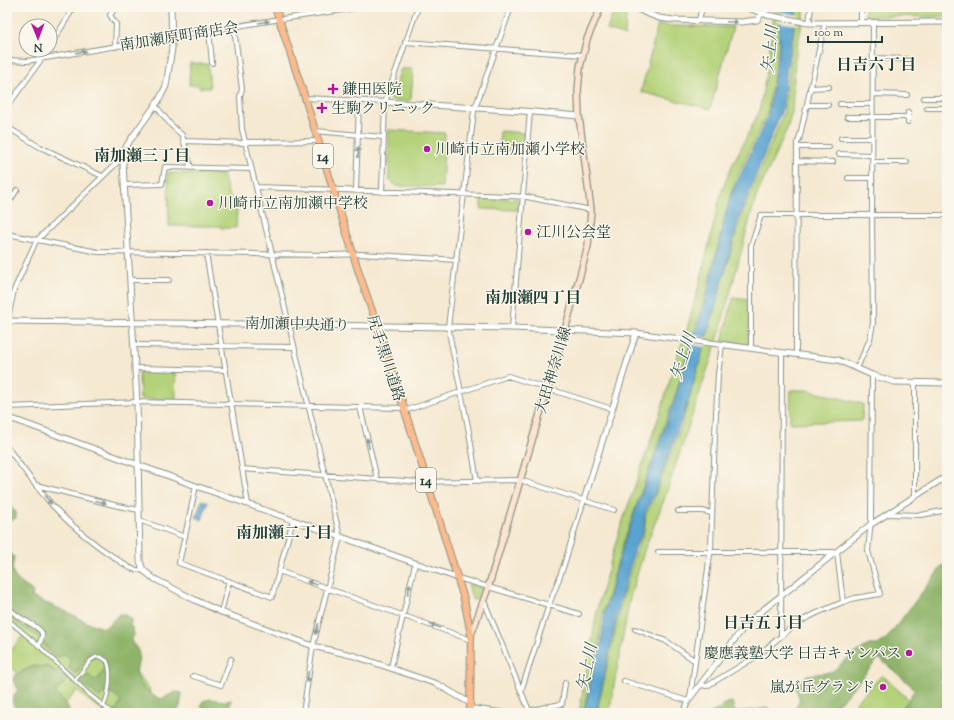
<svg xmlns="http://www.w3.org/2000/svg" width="954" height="720" font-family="'Sorts Mill Goudy','Noto Serif JP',serif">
<rect width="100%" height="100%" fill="#fbf7ec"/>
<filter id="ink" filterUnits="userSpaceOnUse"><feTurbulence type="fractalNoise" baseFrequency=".025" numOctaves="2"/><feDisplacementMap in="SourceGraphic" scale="8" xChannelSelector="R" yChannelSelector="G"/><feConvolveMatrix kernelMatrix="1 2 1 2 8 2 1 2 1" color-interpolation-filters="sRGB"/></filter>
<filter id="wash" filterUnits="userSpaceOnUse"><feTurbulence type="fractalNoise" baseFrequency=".012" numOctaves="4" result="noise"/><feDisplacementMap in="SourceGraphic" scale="16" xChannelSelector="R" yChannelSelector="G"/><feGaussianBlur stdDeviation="0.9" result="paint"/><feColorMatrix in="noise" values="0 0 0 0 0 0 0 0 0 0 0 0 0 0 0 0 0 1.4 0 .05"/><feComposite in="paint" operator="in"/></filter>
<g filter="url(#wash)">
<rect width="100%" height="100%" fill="#f5e9d2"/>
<path fill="#b4d279" stroke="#6a8856" d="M775 7H782L778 48 767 114 738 175 730 196 706 293 675 395 623 543 602 617 599 645 592 670 583 713H579L598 605 618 535 661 410 677 356 686 333 702 274 721 193 730 170 759 112 767 69Z
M797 7H805L795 59 792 113 787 129 757 195 752 211 718 338 664 500 645 548 630 598 609 713H597L623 596 637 549 645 529 646 514 653 501 682 424 741 217 784 112Z
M865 7H947V17L865 16Z
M613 12 626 16 625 36 607 30Z
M658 24 669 26 733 27 710 109 641 92Z
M190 63 208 64 210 88H200L199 85H189Z
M401 69H411L413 73 411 99 407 102 390 100Z
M388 130 445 133 442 187 396 186 389 179V141L388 139Z
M500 131 524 133 522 152 499 150Z
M168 173 223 174 229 197H231L234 209H237L236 228H221V226H169Z
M481 198 518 199V210L481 209Z
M733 298 749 300V345L722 342Z
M175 371 176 399 175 400 140 399 139 372Z
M791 390H807L863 404 862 421 790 423Z
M468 584 482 588 479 598 474 600H472Z
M7 586 124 657 150 690 149 713H105L77 691 58 712 7 663V656L23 635 7 621Z
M882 675 909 700 896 713H846Z"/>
<path fill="#8fb469" stroke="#57784e" d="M7 503 16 512V518L10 521 7 520Z
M7 550 14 557C11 573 11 575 25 586 28 588 30 589 33 592L32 597 67 612 86 622 104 628 110 624 119 614 125 615 132 619 130 625 133 629 134 635 131 641C133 644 137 648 138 651 140 656 138 662 137 667 134 682 149 695 161 699L176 692 182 693 180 707 176 713H114L121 702C116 695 113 692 104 693L100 697 80 682 87 674 93 679 97 680 104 670 103 660 95 656C87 659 81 664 78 672L74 673 69 669 70 659 65 654 59 657 54 655 48 650 38 636 21 626 7 615Z
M943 565 947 568V673H945L940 682 947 689V713H900L915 689 879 658 843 699 832 708 810 706 801 713H790L793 711 800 700 795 686 807 675 832 672 850 656 869 645H878L887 638Z
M33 666 49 667 67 677V681L55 692C58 697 60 697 64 701 68 704 68 709 70 713H21L14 706 12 701 18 689 13 680 15 675Z
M210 699 226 701 231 700 230 705 225 713H203L204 712 201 706 203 701Z
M732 702 735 712 768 708 776 713H710L722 708 723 704Z"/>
<path fill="#58a3d0" stroke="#3c7082" d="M782 7H797L787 67 783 107 739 218 717 302 688 402 654 495 645 513 644 529 635 548 620 602 596 713H584L593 671 601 645 605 610 624 543 676 396 690 347 697 328 708 291 730 197 768 116 779 50V30Z
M202 500 208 502 202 520 196 517Z"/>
<path fill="#f5e9d2" d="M780 12 798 15 797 25 778 22Z
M692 335 708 338 705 347 689 344Z"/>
</g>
<g filter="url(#ink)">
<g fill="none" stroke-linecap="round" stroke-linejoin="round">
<g stroke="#8a9383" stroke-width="5">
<path id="pedestrian" d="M7 619 39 646 89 694 112 713
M75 680 91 660 96 657H101L107 661C112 672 109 694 104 705"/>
</g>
<g stroke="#8a9383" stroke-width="6">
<path id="minor" d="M765 14 766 7
M699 20 702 7
M809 23 811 7
M861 23V7
M234 28 242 89 240 96 242 129 340 537 313 646 303 713
M209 31 212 63
M405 42 583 55
M50 46 74 7
M115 47 116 24 110 15 116 7
M873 58 906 59
M7 60 27 61 268 21 363 7
M810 88 829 87
M873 94 907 95
M305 98 385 102
M924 98H947
M840 104H872
M155 105 171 125 182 135 191 168
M808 105H828
M7 107 48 50
M927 108H947
M847 117H872
M872 117H908
M908 122V112
M7 127 38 146 102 176
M315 131 383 137
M841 138H872
M185 141 246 143
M246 142 319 141
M797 147H829
M839 154 872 155
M797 161 833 162
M872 162H907
M848 178H872
M125 185 162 184 165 167 251 169
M256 187 510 196 527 197 591 210
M356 191 359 101
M382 192 385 102 418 7
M7 205 17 190
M7 234 98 252 332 255 361 254 457 260
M206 253 248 504
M130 280H169
M7 323 14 290 36 241 124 156
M512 328 530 111
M134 345 294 347
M751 348V246L761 215H947
M796 354 797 143 799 140 825 23
M136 368 226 370
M857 368 870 339 873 323 872 215 873 23
M7 407 137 402 403 408
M360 407 377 479
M404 411 508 376 612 409
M7 447C21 466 36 487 52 505 71 526 95 545 118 560 126 565 133 572 143 570
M242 469 419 482 520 480 614 510
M477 481 469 432 448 327 474 111 511 7
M36 485 118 506 139 510
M196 486 179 563 272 597 293 520
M915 496V383
M678 511H702L712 513
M888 514 921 515 947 510
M139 520 185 537
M658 552H837L843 602
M279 571 471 640
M458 578 579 614
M484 601 521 691
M7 604C14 619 38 624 42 633 43 637 40 642 39 646
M221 612 229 581
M635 629 666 641 694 660
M781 636 782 353
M391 667 415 564
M193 676 221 685 231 659
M624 681 688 701
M700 685 707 686 757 656 797 623 817 613 843 602 855 598 880 594 868 551 871 520 872 375
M470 708 507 713
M517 713C532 711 546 706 562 704L565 683
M530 713 521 691 549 605 563 568 584 500
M683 713 690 698 711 547 715 434 718 374 722 345"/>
</g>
<g stroke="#8a9383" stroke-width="7">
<path id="tertiary" d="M171 7 172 48 166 86 159 100 131 139 126 147 123 164 137 402 140 561 143 570 153 578 195 600 221 612 313 646 355 656 437 684 470 703
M634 7 646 13 659 18 674 20 742 22 757 20 762 13
M746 7 767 15 809 23 947 22
M385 102 523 111 579 116
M7 321 384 326 512 328 636 333 838 360 872 375 894 382 947 383
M7 417 196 486 458 578
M584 500 636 333
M690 698 748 622 870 525 947 476"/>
</g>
<g stroke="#8a9383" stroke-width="8">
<path id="secondary" d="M471 635 488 588 565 330 588 246 591 210 579 116 578 91 580 67 587 39 601 7"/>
</g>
<g stroke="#8a9383" stroke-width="8">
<path id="primary" d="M275 7 305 98 359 273 388 357 464 599 471 635 470 713"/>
</g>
<use href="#pedestrian" stroke="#fff" stroke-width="3"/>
<use href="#minor" stroke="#fff" stroke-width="4"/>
<use href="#tertiary" stroke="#fff" stroke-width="5"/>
<use href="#secondary" stroke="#fde4d1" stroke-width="5.5"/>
<use href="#primary" stroke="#fbbb8d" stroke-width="6"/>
</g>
<defs><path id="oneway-solid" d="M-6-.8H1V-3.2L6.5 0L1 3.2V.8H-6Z"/></defs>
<g fill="#8f9e9a">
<use href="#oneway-solid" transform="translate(264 22) rotate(-10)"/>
<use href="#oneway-solid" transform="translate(732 22) rotate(2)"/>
<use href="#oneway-solid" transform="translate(81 52) rotate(-8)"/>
<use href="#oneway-solid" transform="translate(358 152) rotate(-88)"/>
<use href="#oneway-solid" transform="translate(368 443) rotate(-103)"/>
<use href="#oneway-solid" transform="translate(48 500) rotate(50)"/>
<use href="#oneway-solid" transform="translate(101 502) rotate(15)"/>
<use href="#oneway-solid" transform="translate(312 583) rotate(-160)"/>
<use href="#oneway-solid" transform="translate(409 589) rotate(-77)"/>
<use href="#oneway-solid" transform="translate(435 626) rotate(-160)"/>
<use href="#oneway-solid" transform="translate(317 629) rotate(104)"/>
<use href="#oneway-solid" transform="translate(308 677) rotate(97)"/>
</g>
</g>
<g fill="#b5179e" stroke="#fbf7ec" stroke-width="1.5">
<path d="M331 83h4v4h4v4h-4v4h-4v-4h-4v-4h4z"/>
<path d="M320 102h4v4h4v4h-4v4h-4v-4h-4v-4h4z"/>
<circle cx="427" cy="149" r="4"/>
<circle cx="210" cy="203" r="4"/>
<circle cx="528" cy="232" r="4"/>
<circle cx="909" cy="653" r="4"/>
<circle cx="883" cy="687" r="4"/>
</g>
<g text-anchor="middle" stroke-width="3" stroke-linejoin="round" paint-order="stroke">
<g fill="#fbf7ec" stroke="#61756b" stroke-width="1">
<rect x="313" y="144" width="20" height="24" rx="3"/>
<rect x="416" y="468" width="20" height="24" rx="3"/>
</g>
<g font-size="14" font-weight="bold" fill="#1f3d34">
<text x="323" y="161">14</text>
<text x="426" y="485">14</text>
</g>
<g font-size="15" fill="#1f3d34" stroke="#fbf7ec">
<text transform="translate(179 36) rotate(-9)" y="5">南加瀬原町商店会</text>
<text transform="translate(297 324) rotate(1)" y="5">南加瀬中央通り</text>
<text transform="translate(386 358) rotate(72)" y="5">尻手黒川道路</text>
<text transform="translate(553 370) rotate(-73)" y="5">大田神奈川線</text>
</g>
<g font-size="15" fill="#1f3d34" stroke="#fbf7ec" text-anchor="start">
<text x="342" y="94">鎌田医院</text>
<text x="331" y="113">生駒クリニック</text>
<text x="435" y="154">川崎市立南加瀬小学校</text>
<text x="218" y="208">川崎市立南加瀬中学校</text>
<text x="536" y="237">江川公会堂</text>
<text x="901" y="658" text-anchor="end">慶應義塾大学 日吉キャンパス</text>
<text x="875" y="692" text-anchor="end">嵐が丘グランド</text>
</g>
<g font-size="16" font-style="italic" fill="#305c63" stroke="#fbf7ec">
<text transform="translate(769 49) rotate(-84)" y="6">矢上川</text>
<text transform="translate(682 356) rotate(-72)" y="6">矢上川</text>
<text transform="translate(586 667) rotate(-78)" y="6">矢上川</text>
</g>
<g font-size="16" font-weight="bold" fill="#1f3d34" stroke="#fbf7ec">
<text x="876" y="70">日吉六丁目</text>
<text x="142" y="161">南加瀬三丁目</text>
<text x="533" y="303">南加瀬四丁目</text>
<text x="284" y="538">南加瀬二丁目</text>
<text x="763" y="628">日吉五丁目</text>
</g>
</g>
<rect width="954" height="720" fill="none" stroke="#fbf7ec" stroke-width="24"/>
<g transform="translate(38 38) rotate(179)"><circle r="19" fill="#fbf7ec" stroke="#a3ada2"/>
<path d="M0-3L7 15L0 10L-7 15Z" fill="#b5179e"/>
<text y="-6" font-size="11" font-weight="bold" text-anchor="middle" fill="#1f3d34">N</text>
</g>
<path d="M808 36v6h74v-6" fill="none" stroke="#1f3d34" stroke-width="2"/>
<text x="814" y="36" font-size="12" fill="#1f3d34" stroke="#fbf7ec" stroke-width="3" paint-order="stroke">100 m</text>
</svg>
